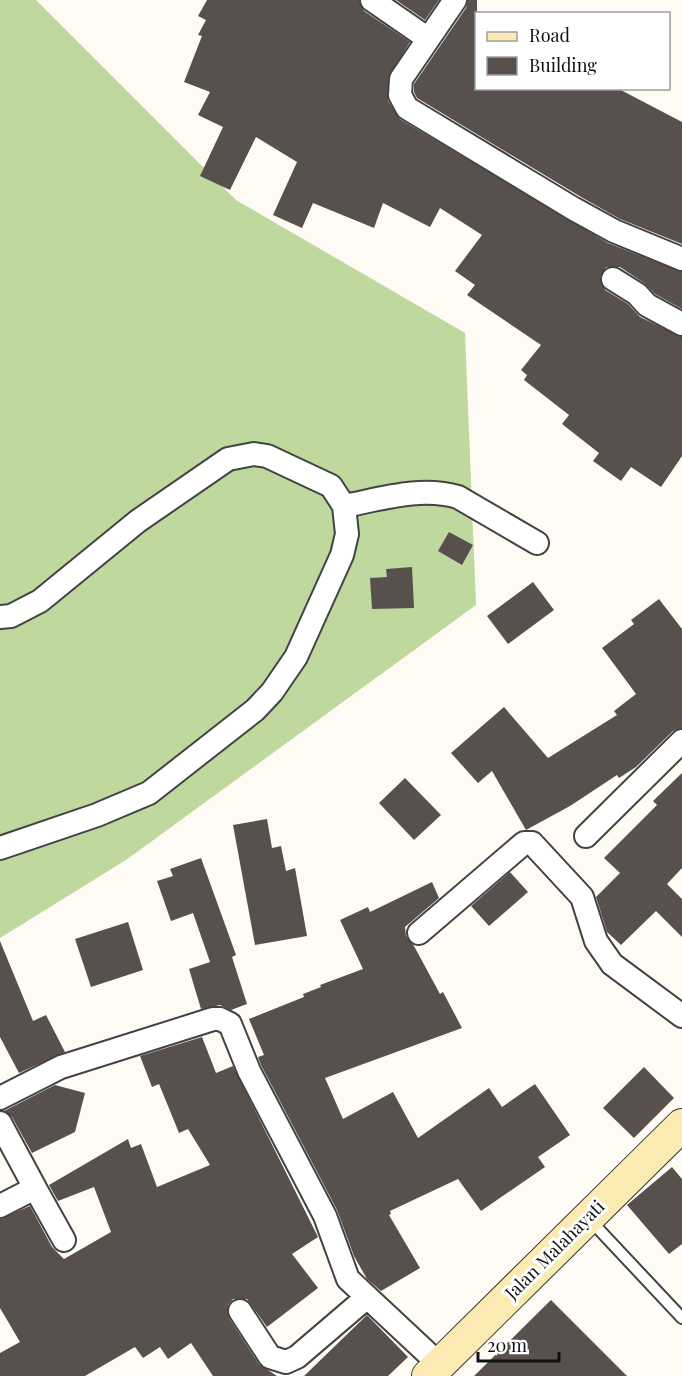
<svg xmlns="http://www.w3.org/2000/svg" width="682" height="1376" font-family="'Playfair Display',serif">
<rect width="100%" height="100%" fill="#fefbf4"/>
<path fill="#bfd89e" d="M0 0H36L236 200 465 333 476 605 126 860 0 938Z"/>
<path fill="#58504d" d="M207 0H359L364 11 410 42 388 78V101L400 119 608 243 682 272V309L655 294 644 283 620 267H606L600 278 605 290 628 304 640 317 682 337V456L661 487 631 467 621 481 593 461 599 453 562 424 569 415 524 380 527 375 521 370 541 345 467 295 475 285 455 271 482 235 440 208 430 227 383 203 374 228 313 203 302 228 273 215 297 162 256 137 230 190 200 176 223 127 198 115 210 92 184 82 202 36 198 35 206 20 198 16Z
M396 0H439L425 20Z
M468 0H477V88H617L682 122V244L620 219 581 197 417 98 414 92V84L466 8Z
M449 532 473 545 462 565 438 551Z
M412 567 414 608 372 609 370 578 387 577 386 569Z
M533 582 554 610 508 644 487 616Z
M659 599 682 629V728L673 731 636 767 619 778 617 775 570 806 526 830 492 771 478 783 451 753 504 707 548 758 617 715 614 711 636 694 602 648 634 624 631 620Z
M682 773V868L667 884 682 899V937L656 911 621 945 607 932 596 897 620 873 604 858 657 805 653 801Z
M405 778 441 815 414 840 379 803Z
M267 819 272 848 281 846 286 871 295 868 307 936 255 945 233 825Z
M201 858 236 955 232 957 247 1004 231 1010 220 1005 201 1009 189 969 210 962 193 913 171 921 157 881 173 876 170 869Z
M510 872 528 892 489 926 471 906Z
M432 882 439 898 405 927 406 936 414 946 440 994 443 992 462 1028 325 1078 343 1119 393 1092 418 1138 489 1088 502 1107 535 1084 570 1135 538 1157 545 1167 481 1211 458 1179 390 1211 391 1214 389 1215 420 1268 381 1291 367 1279 354 1256 337 1210 261 1065 258 1057 264 1055 249 1019 304 997 303 994 321 987 320 985 363 969 340 920 368 907 370 912Z
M128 922 143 970 91 987 75 939Z
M0 941 33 1021 46 1015 65 1052 19 1073 0 1037Z
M202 1037 216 1073 233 1066 318 1237 292 1254 318 1288 267 1327 247 1299H233L228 1305 229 1318 259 1364 277 1376H213L191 1343 168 1359 160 1347 143 1358 135 1347 85 1376H0V1353L20 1342 0 1308V1219L30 1206 52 1247 64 1259 111 1232 94 1187 58 1201 49 1185 128 1139 131 1148 141 1144 157 1187 210 1165 188 1129 179 1133 159 1084 152 1087 140 1056Z
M644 1067 674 1098 634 1138 603 1108Z
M55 1085 85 1093 75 1132 32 1153 12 1117 4 1111Z
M672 1167 682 1179V1244L669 1254 627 1205Z
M551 1300 627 1376H474Z
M367 1315 408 1357 388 1376H304Z"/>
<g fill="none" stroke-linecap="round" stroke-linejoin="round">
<g stroke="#434343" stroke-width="14">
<path id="service" d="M590 1220 682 1318"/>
</g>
<g stroke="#434343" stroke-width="26">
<path id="minor" d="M372 0 427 38
M455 0 401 79 400 95 407 108 574 209 614 231 682 259
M613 279 637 294 647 305 682 324
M344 506C381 499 421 486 458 497L537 543
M0 617 11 616 40 601 138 521 228 459 254 454 267 456 331 486 344 506 347 534 342 555 296 657 272 692 255 710 149 793 97 815 0 848
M586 836 682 741
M419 933 524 843H532L582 897 596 941 612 964 682 1016
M0 1098 61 1067 213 1019H220L230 1024 249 1071 325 1216 348 1279 440 1365
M0 1123 35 1188 0 1206
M35 1188 64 1240
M240 1311 270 1357 286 1362 297 1357 366 1298"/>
</g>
<g stroke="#323232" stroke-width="34">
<path id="secondary" d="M428 1376 682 1125"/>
</g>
<use href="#service" stroke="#fff" stroke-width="10"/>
<use href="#minor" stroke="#fff" stroke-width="22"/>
<use href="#secondary" stroke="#fbeab2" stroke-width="32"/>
</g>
<g text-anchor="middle" stroke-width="6" stroke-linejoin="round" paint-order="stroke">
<g font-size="18" fill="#101010" stroke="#fff">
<text transform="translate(555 1250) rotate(-45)" y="6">Jalan Malahayati</text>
</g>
</g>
<rect x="475" y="12" width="195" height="78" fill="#ffffff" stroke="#9f9f9f" stroke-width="1.5"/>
<rect x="487" y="32" width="30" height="9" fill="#fbeab2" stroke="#9f9f9f" stroke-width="1.5"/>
<text x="529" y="42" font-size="18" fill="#101010">Road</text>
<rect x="487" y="57" width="30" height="18" fill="#58504d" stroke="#9f9f9f" stroke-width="1.5"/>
<text x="529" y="72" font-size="18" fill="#101010">Building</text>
<path d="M478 1352v9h81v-9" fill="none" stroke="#101010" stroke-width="3"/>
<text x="487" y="1352" font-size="18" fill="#101010" stroke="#ffffff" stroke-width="4.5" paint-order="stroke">20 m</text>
</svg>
